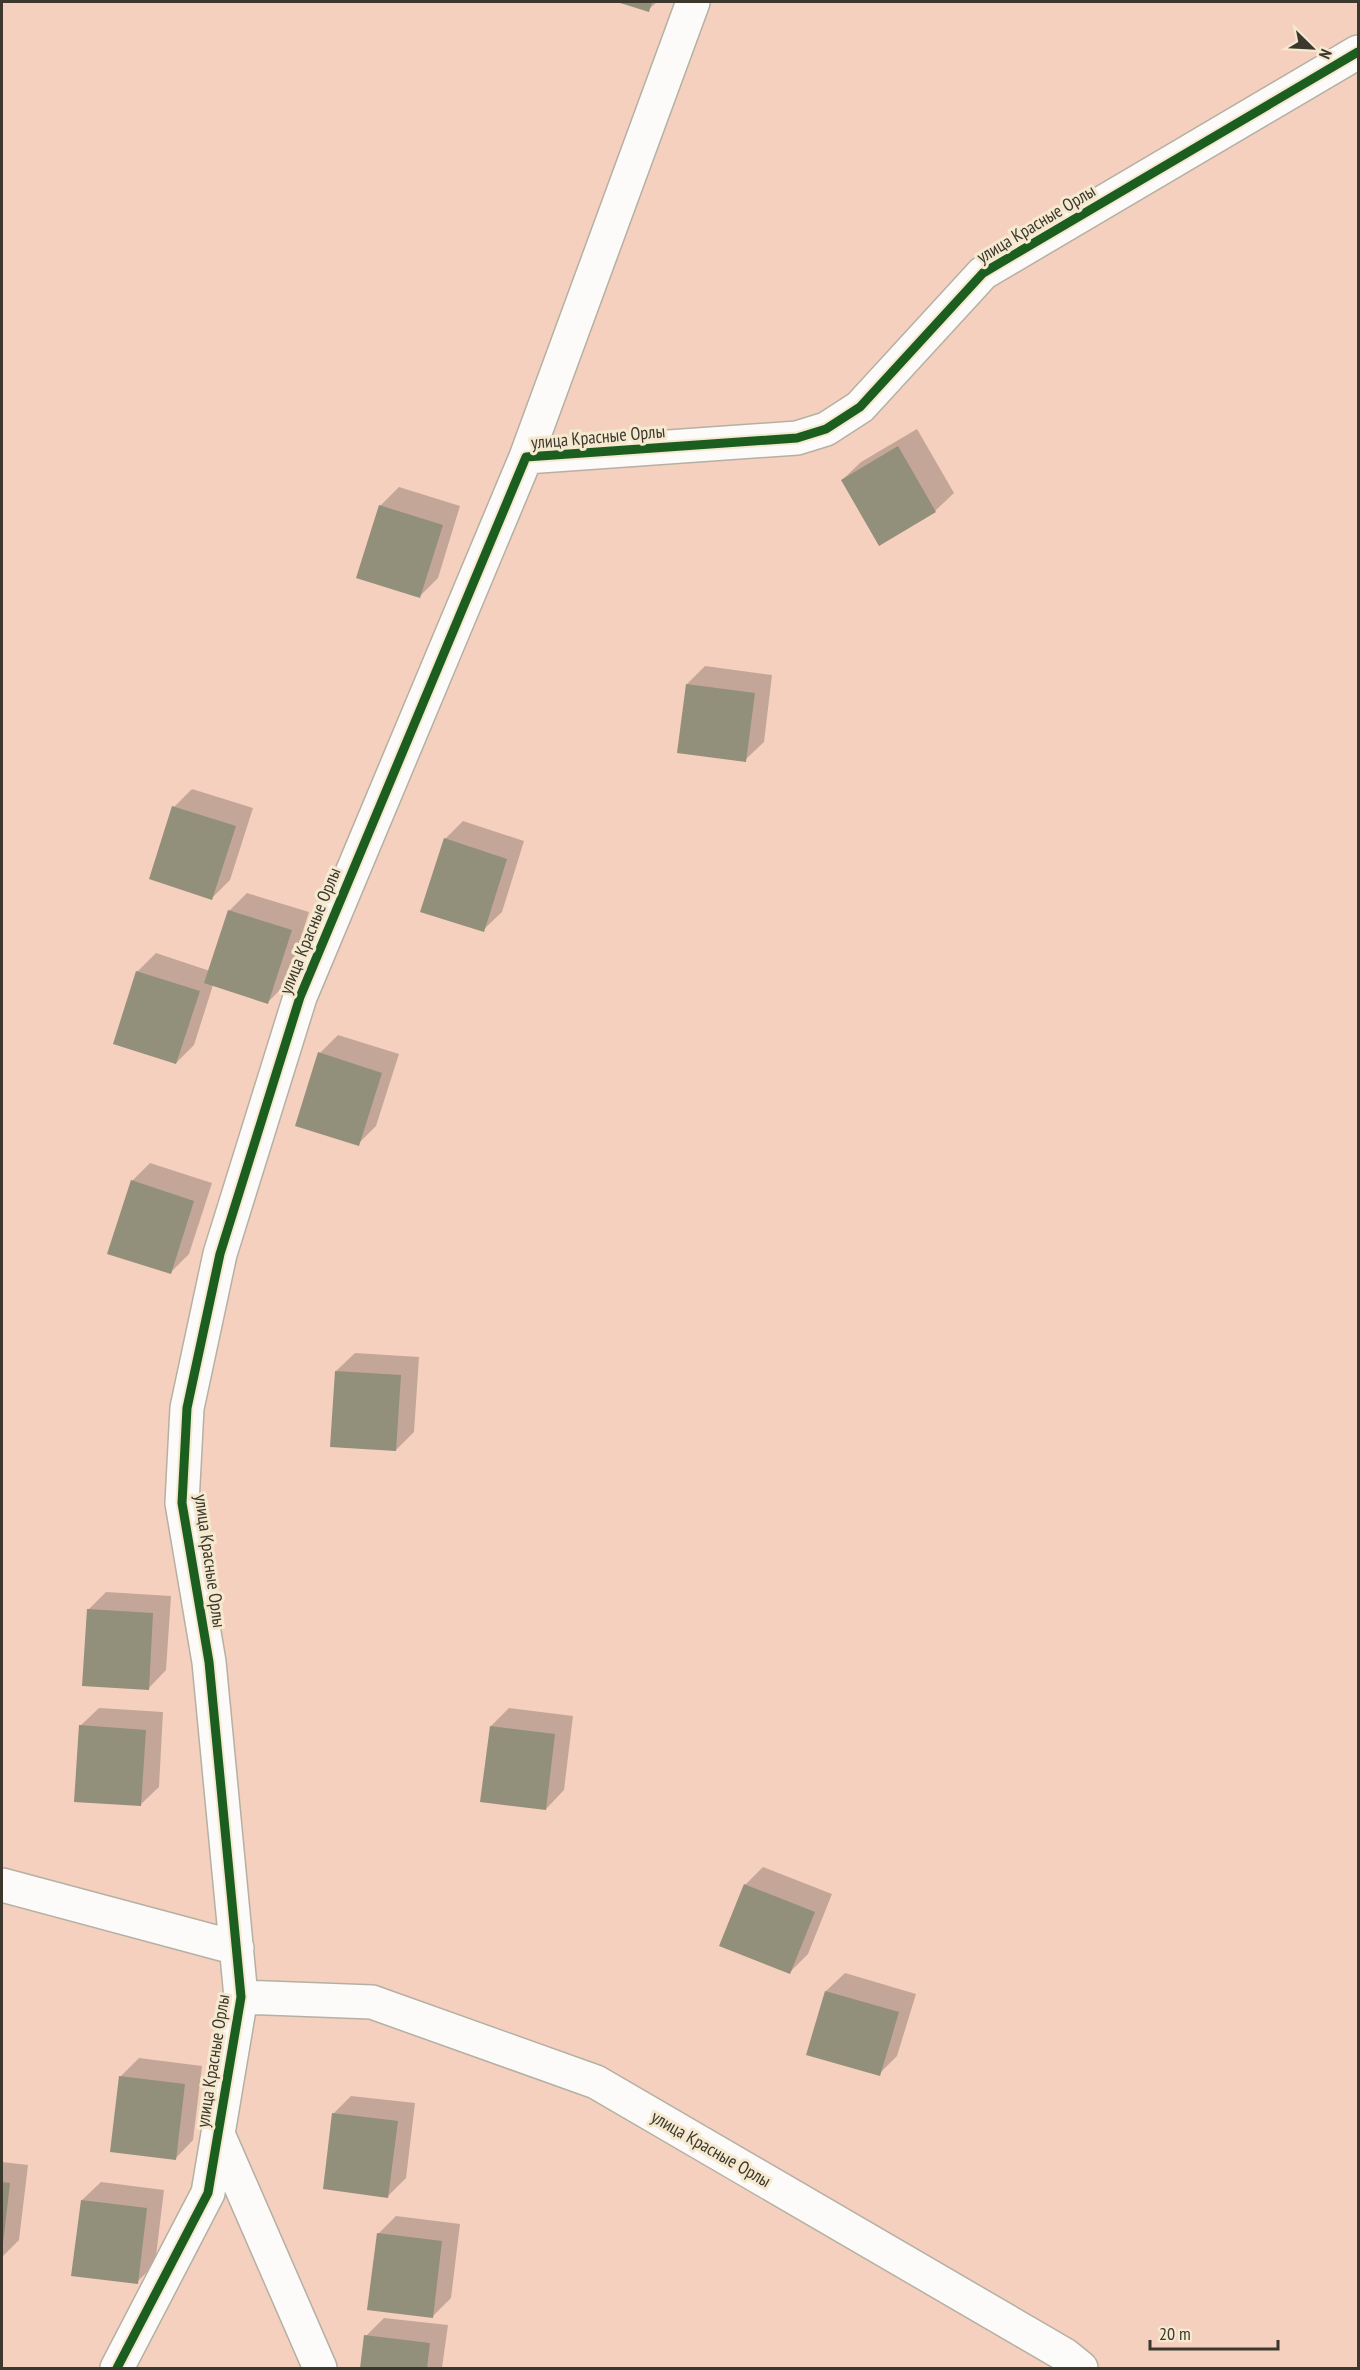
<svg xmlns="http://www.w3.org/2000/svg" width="1360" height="2370" font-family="'PT Sans Narrow',sans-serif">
<rect width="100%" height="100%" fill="#ede6d7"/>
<path fill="#f5d0be" d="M2 2H1358V2368H2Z"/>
<path fill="#0003" d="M620 2H657L648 10Z
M917 429 954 493 935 511 842 480 861 462Z
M399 487 460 506 438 578 420 596 380 506Z
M705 666 772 675 764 742 745 760 687 684Z
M192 789 253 808 230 880 212 898 174 807Z
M463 821 524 841 502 912 483 930 445 839Z
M247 893 309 912 286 984 268 1002 213 985 194 1045 176 1063 137 972 156 953 210 971 229 911Z
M338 1035 399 1054 376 1126 358 1144 320 1053Z
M150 1163 212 1183 189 1254 171 1272 132 1181Z
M355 1353 419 1357 414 1432 396 1450 336 1371Z
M106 1592 171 1596 166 1670 148 1689 88 1610Z
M99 1708 163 1712 159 1787 140 1805 80 1726Z
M509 1708 573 1716 564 1790 546 1809 491 1726Z
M763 1867 832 1894 808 1954 790 1972 745 1885Z
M845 1973 916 1994 897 2056 879 2074 808 2054 826 1991Z
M139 2058 202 2066 193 2140 175 2159 120 2077Z
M351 2096 415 2103 406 2178 388 2196 333 2114Z
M2 2162 28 2165 19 2240 2 2257Z
M101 2182 164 2190 155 2264 137 2282 82 2200Z
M396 2216 460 2224 451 2298 433 2316 378 2234Z
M384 2318 448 2325 442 2368H362L366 2336Z"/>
<path fill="#928f7a" d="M617 2H652L649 12Z
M898 446 936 512 879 546 841 480Z
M379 505 443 525 420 598 356 578Z
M686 684 755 693 746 762 677 753Z
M172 806 236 826 212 900 149 879Z
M444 838 507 859 484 932 420 912Z
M228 910 292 930 268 1004 204 983Z
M136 971 200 991 176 1064 113 1044Z
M318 1052 382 1073 359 1146 295 1126Z
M131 1180 194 1201 171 1274 107 1254Z
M335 1371 401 1375 396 1451 330 1447Z
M87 1609 153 1613 149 1690 82 1686Z
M79 1725 146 1730 141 1806 74 1802Z
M490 1726 555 1734 546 1810 480 1802Z
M744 1884 815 1912 790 1974 719 1946Z
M825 1991 899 2012 880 2076 806 2055Z
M119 2076 185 2084 176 2160 110 2152Z
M332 2113 398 2121 388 2198 323 2189Z
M2 2182 10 2183 3 2243H2Z
M81 2200 147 2208 138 2284 71 2276Z
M377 2233 442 2241 433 2318 367 2310Z
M364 2335 430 2343 427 2368H360Z"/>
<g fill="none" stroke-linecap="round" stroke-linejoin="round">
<g stroke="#b5b0a4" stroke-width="36">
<path id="minor" d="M526 457 693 2
M2 1885 237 1948
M241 1997 372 2002 596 2082 1065 2355 1081 2368
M218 2134 320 2368
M117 2368 208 2193 241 1997 209 1662 182 1503 187 1408 220 1254 300 997 526 457 797 438 826 429 860 407 983 273 1358 52"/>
</g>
<use href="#minor" stroke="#fcfbf9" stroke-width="33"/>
<g stroke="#f5e9cf" stroke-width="13">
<path id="cycleway" d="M117 2368 208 2193 241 1997 209 1662 182 1503 187 1408 220 1254 300 997 526 457 797 438 826 429 860 407 983 273 1358 52"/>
</g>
<use href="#cycleway" stroke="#1b5e20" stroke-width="9"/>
</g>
<g text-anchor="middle" stroke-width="6" stroke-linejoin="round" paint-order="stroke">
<g font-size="18" fill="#3d382e" stroke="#f5e9cf">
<text transform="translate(1036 224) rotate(-31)" y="6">улица Красные Орлы</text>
<text transform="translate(598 437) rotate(-5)" y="6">улица Красные Орлы</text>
<text transform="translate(310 931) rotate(-68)" y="6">улица Красные Орлы</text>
<text transform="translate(210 1561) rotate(82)" y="6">улица Красные Орлы</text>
<text transform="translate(213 2061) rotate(-81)" y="6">улица Красные Орлы</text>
<text transform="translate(711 2149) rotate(30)" y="6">улица Красные Орлы</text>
</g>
</g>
<rect width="1360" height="2370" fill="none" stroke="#3d382e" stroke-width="6"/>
<g transform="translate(1312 48) rotate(114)" stroke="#f5e9cf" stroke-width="4.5" paint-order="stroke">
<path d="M0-4.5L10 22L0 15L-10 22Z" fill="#3d382e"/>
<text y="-9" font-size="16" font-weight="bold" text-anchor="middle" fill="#3d382e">N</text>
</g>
<path d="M1150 2340v9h128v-9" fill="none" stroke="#3d382e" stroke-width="3"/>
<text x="1159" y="2340" font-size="18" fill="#3d382e" stroke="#f5e9cf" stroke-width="4.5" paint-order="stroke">20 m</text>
</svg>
